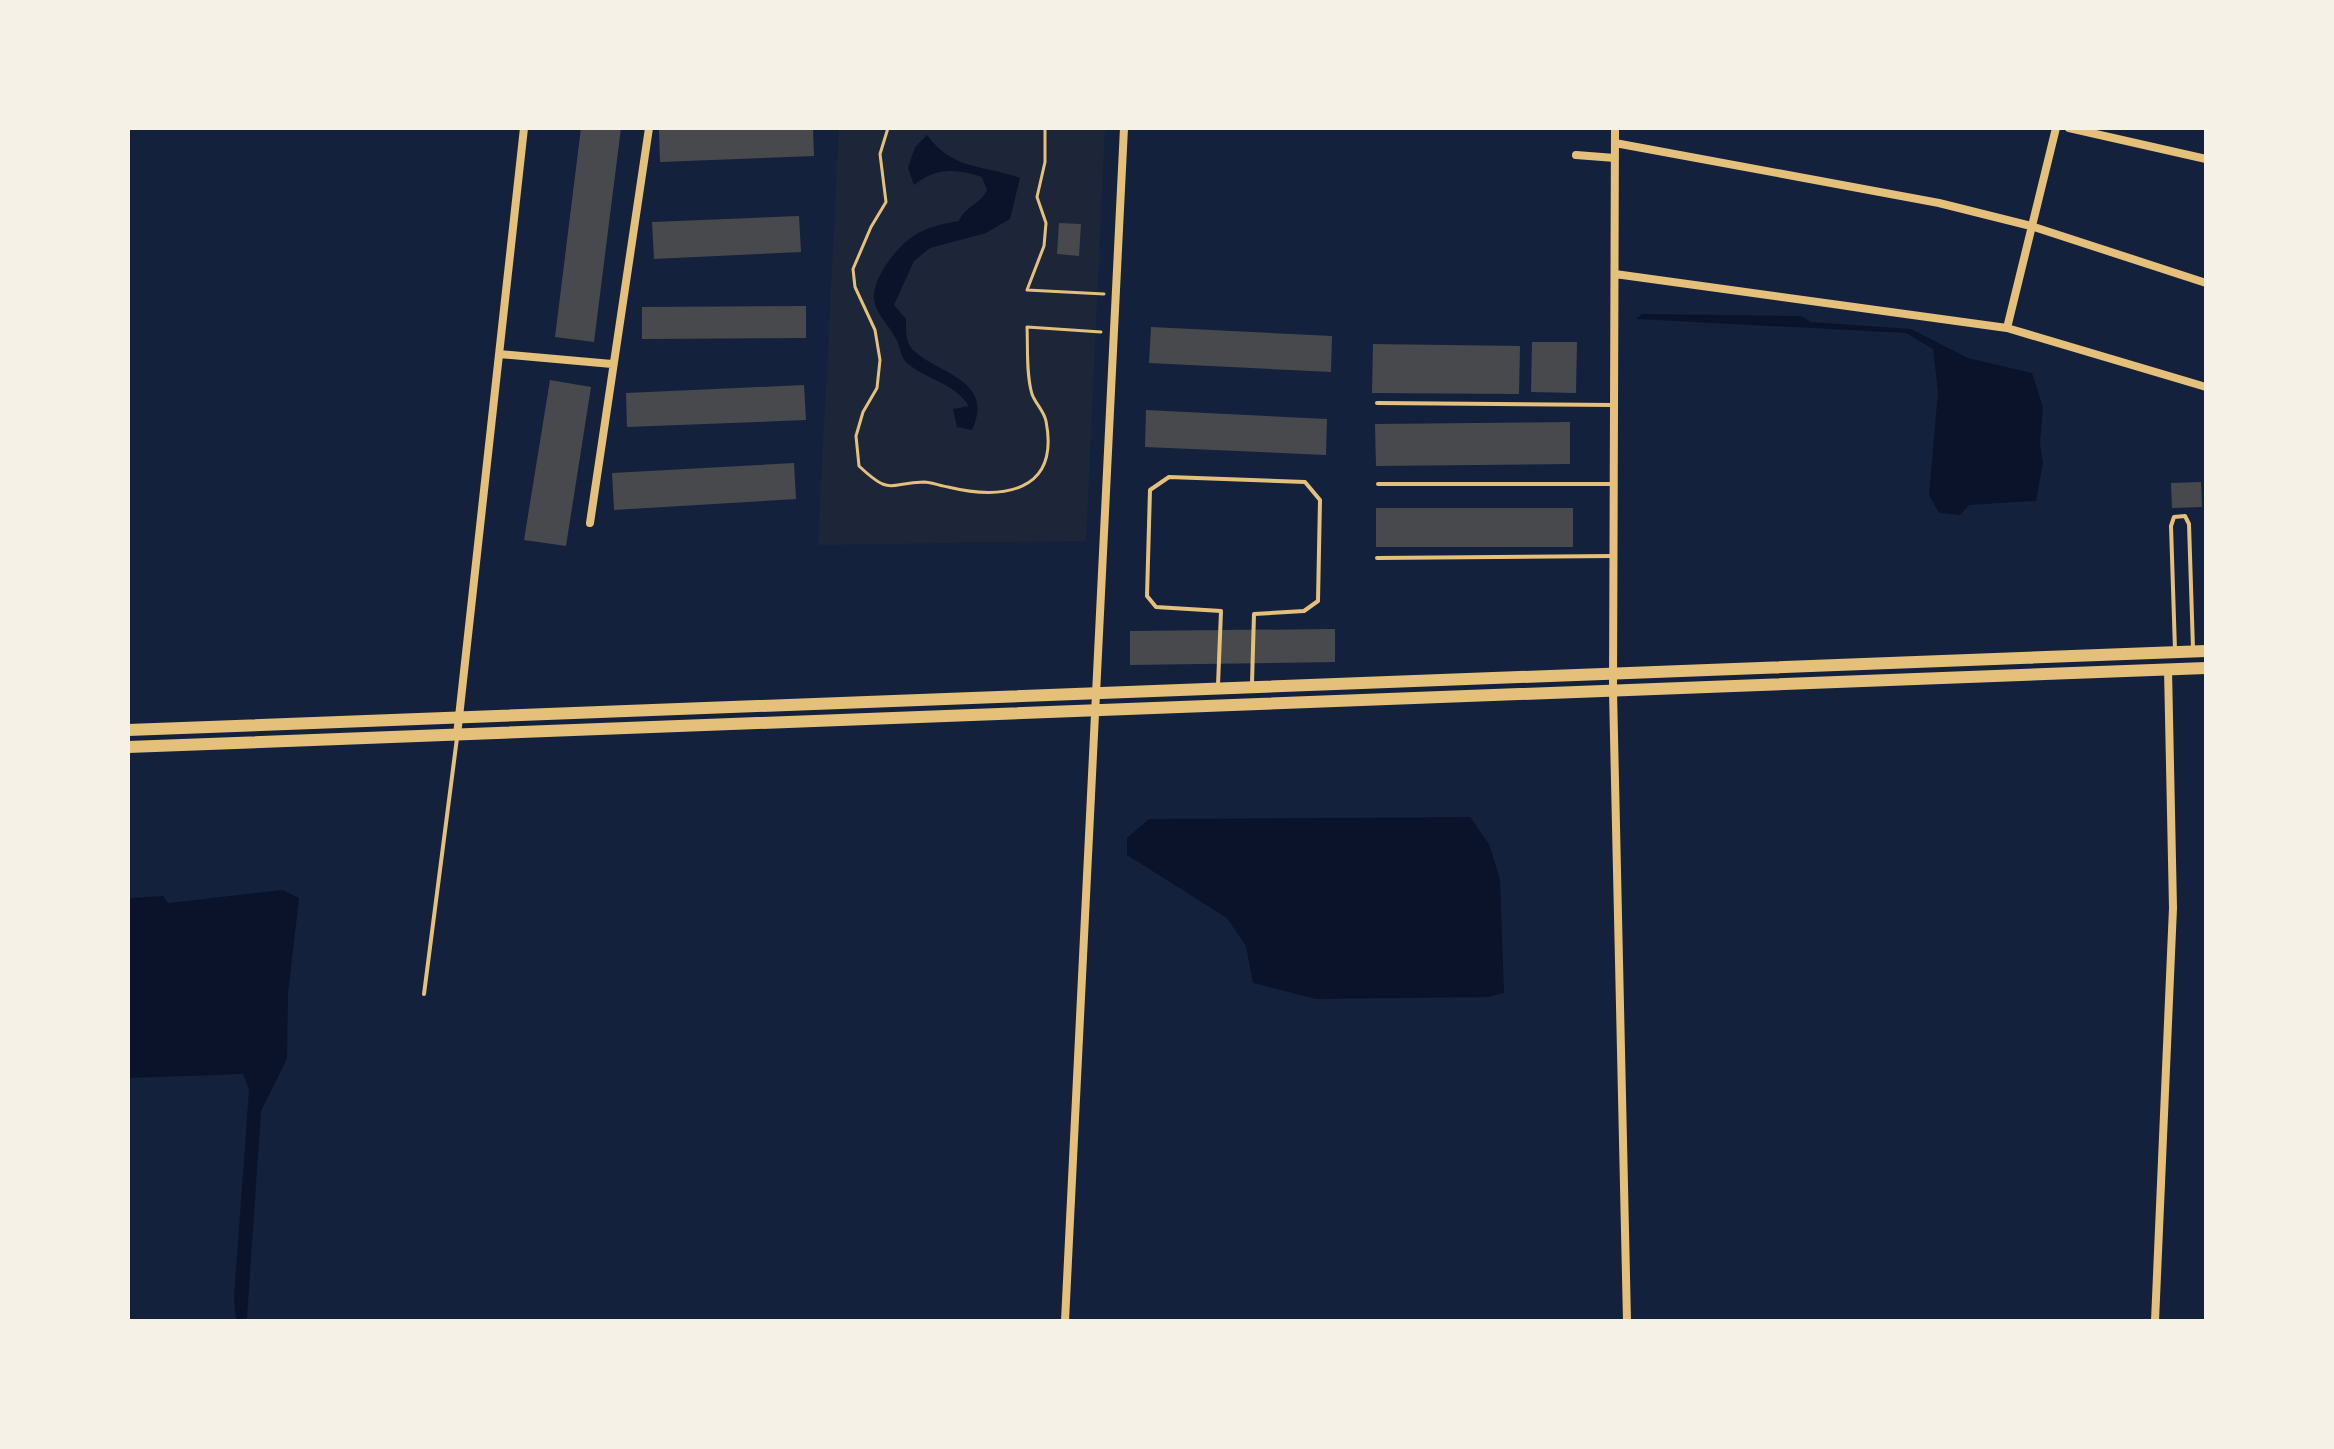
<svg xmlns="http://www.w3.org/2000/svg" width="2334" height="1449" font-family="Mulish,sans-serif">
<rect width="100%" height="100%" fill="#14213d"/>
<path fill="#1d2539" d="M839 128H1105L1086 541 818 545Z"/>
<path fill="#0b132b" d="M927 135C954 171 981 164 1020 178L1010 219 986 233 930 248 914 261 894 305 906 319C906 329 905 342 913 350 939 375 995 379 972 430L957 427 953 409 969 406C954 383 928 380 908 364 899 356 901 346 895 337 888 324 876 314 874 299 872 279 896 248 912 237 926 227 942 224 959 221 965 206 980 205 987 190L982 177C955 169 937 167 914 185L908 168 915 147Z
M1642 314 1801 316 1811 322 1911 329 1968 358 2032 373 2043 407 2040 444 2043 463 2036 501 1969 505 1960 515 1939 513 1929 495 1938 392 1933 349 1906 333 1636 319Z
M1470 817 1489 844 1500 879 1504 993 1488 997 1316 999 1253 983 1246 946 1227 918 1127 855V838L1149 819Z
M283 890 299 898 288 994 287 1059 261 1111 247 1318 236 1320 234 1298 249 1089 243 1074 128 1078V898L163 896 168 903Z"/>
<path fill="#48494c" d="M581 128H621L594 342 555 337Z
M710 128H813L814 156 660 162 659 130Z
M799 216 801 252 654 259 652 222Z
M1059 223 1081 224 1079 256 1057 254Z
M806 306V338L642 339V307Z
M1151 327 1332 336 1331 372 1149 363Z
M1532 342H1577L1576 393 1531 392Z
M1373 344 1520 346 1519 394 1372 393Z
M550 380 591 387 566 546 524 540Z
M804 385 806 420 627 427 626 393Z
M1146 410 1327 419 1326 455 1145 447Z
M1570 422V464L1376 466 1375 424Z
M794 463 796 499 614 510 612 473Z
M2201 482 2202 507 2172 508 2171 483Z
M1376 508H1573V547H1376Z
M1335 629V662L1130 665V631Z"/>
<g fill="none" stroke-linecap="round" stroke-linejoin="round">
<path stroke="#e5c07b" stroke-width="3" d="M888 128 880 154 886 202 871 227 853 269 855 287 875 330 880 360 877 388 863 412 856 436 859 466C891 496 887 483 924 482 932 482 940 486 948 487 1002 500 1060 493 1046 421 1044 411 1035 403 1032 394 1026 374 1028 348 1027 327L1101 332
M1045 128V162L1037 197 1046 223 1044 246 1027 290 1104 294"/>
<path stroke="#e5c07b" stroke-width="4" d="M1377 403 1614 405
M1378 484H1611
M1377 558 1613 556
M2175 650 2171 526 2174 517 2185 516 2189 524 2193 649
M1218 685 1221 611 1156 607 1147 596 1150 490 1169 477 1305 482 1320 500 1318 601 1304 611 1254 614 1252 683
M424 994 457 738"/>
<path stroke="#e5c07b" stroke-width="8" d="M1615 128 1613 691 1627 1321
M2069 128 2206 159
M1615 143 1939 203 2031 226 2206 283
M1576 155 1615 158
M1615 274 2007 328 2206 387
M2007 328 2056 128
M499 354 612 364
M590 523 649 128
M457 735 524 128
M1065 1321 1124 128
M2155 1321 2173 908 2168 669"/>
<path stroke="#e5c07b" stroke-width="12" d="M128 730 2206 651
M128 747 2206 668"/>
</g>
<rect width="2334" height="1449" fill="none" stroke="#f6f1e7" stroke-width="260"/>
</svg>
